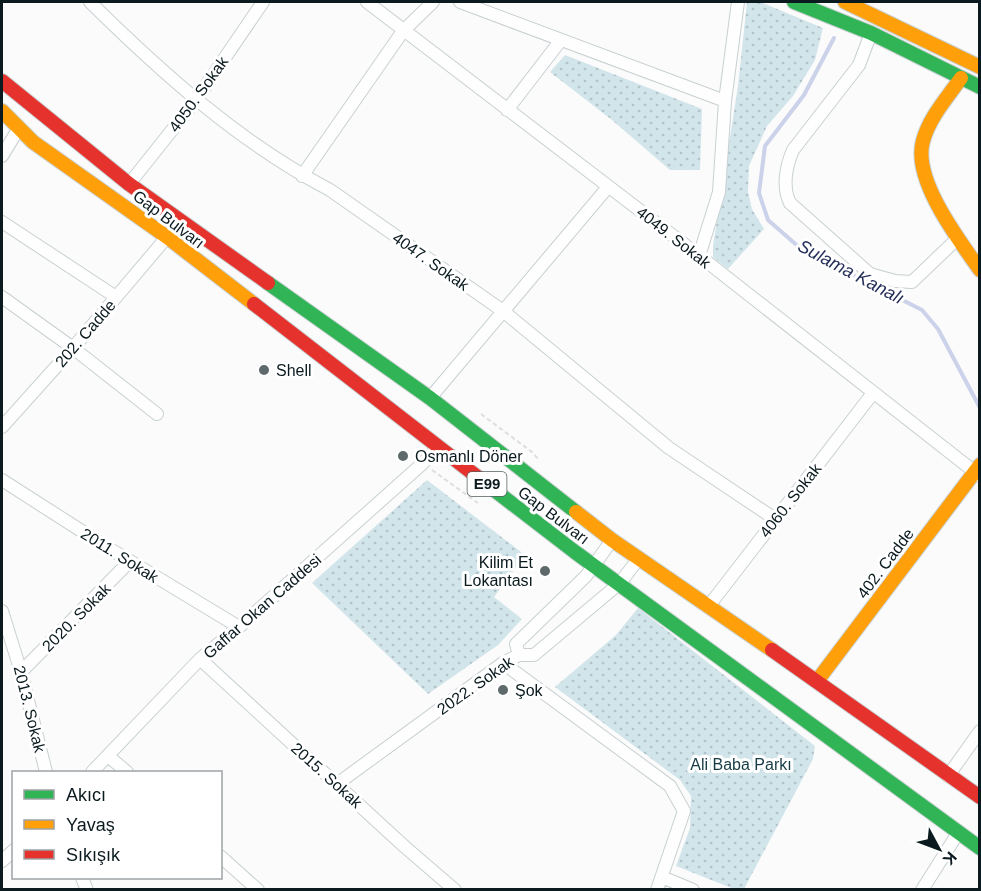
<svg xmlns="http://www.w3.org/2000/svg" width="981" height="891" font-family="Helvetica,sans-serif">
<defs>
<pattern id="park-dots" width="8" height="8" patternUnits="userSpaceOnUse" patternTransform="scale(1.5)"><rect width="8" height="8" fill="#d1e5eb"/><path d="M2 2h.1M6 6h.1" fill="none" stroke="#b2c4c9" stroke-width="1.8" stroke-linecap="round"/></pattern>
</defs>
<rect width="100%" height="100%" fill="#fbfbfb"/>
<path fill="url(#park-dots)" d="M747 2H760L823 28 815 60 793 96 767 126 749 166 748 192 752 209 764 229 728 269 713 257V246L738 86Z
M565 55 702 109 700 170H670L612 120 550 72Z
M427 480 525 555 494 597 522 619 498 645 428 694 312 583Z
M638 608 815 746 813 759 744 889H734L676 866 690 828 691 796 680 780 555 687 616 635Z"/>
<g fill="none" stroke-linecap="round" stroke-linejoin="round">
<path stroke="#cbd2e9" stroke-width="4" d="M834 38 804 95 765 146 759 193 768 220 800 248 922 310 938 329 980 408"/>
<g stroke="#c8d0d2" stroke-width="14">
<path id="street" d="M90 2C162 73 240 143 330 190L503 311 669 448 775 519
M367 2 697 254 980 476
M460 2 725 101
M871 33 859 65 793 150C786 166 782 187 790 203L870 274 895 281 912 282 958 238
M507 110 561 40
M2 156 19 128
M302 176 403 31 433 2
M129 184 196 100 263 2
M2 222 116 297
M699 256 719 192 725 101 738 2
M2 297 73 348 157 414
M430 398 608 187
M2 427 73 348 167 237
M2 480 105 546 239 627
M708 607 873 393
M2 611 21 672 46 772
M519 655H534L620 583 639 558
M200 659 405 847 455 890
M503 663 670 786 684 811 657 890
M21 672 130 561
M108 756 127 772
M92 772 200 659 239 627 422 464 438 447
M948 776 980 731
M337 784 503 663 519 655 516 644 586 576 612 540
M220 856 258 890
M2 861 14 850
M662 877 693 890
M82 878 87 890
M922 890 958 833"/>
</g>
<g stroke="#c8d0d2" stroke-width="16">
<path id="fast" d="M794 2 871 33 980 87
M268 283 430 398 576 512
M493 489 575 552 980 848"/>
</g>
<g stroke="#c8d0d2" stroke-width="16">
<path id="slow" d="M845 2 980 67
M961 78C947 98 929 118 923 141 912 179 959 240 980 270
M2 111 33 142 167 237 254 304
M576 512 612 540 772 650
M817 681 980 465"/>
</g>
<g stroke="#c8d0d2" stroke-width="16">
<path id="jam" d="M2 81 129 184 268 283
M254 304 493 489
M772 650 980 797"/>
</g>
<path stroke="#dddede" stroke-width="2" stroke-dasharray="4.5 3" stroke-linecap="butt" d="M481 414 532 452 538 459
M432 470 478 503"/>
<use href="#street" stroke="#fefefe" stroke-width="12"/>
<use href="#fast" stroke="#30b455" stroke-width="14"/>
<use href="#slow" stroke="#ff9f0a" stroke-width="14"/>
<use href="#jam" stroke="#e5322d" stroke-width="14"/>
</g>
<g fill="#5e696c" stroke="#fff" stroke-width="2">
<circle cx="264" cy="370" r="6"/>
<circle cx="403" cy="456" r="6"/>
<circle cx="545" cy="571" r="6"/>
<circle cx="503" cy="690" r="6"/>
</g>
<g text-anchor="middle" stroke-width="6" stroke-linejoin="round" paint-order="stroke">
<rect fill="#fff" stroke="#545f62" stroke-width="1.5" x="467.5" y="472" width="39" height="24" rx="4.5"/>
<g font-size="15" font-weight="bold" fill="#0a1a1f">
<text x="487" y="489">E99</text>
</g>
<g font-size="16" fill="#0a1a1f" stroke="#fff">
<text transform="translate(198 94) rotate(-54)" y="6">4050. Sokak</text>
<text transform="translate(169 219) rotate(37)" y="6">Gap Bulvarı</text>
<text transform="translate(674 237) rotate(38)" y="6">4049. Sokak</text>
<text transform="translate(431 261) rotate(35)" y="6">4047. Sokak</text>
<text transform="translate(85 333) rotate(-49)" y="6">202. Cadde</text>
<text transform="translate(790 500) rotate(-52)" y="6">4060. Sokak</text>
<text transform="translate(554 515) rotate(37)" y="6">Gap Bulvarı</text>
<text transform="translate(120 555) rotate(32)" y="6">2011. Sokak</text>
<text transform="translate(885 563) rotate(-53)" y="6">402. Cadde</text>
<text transform="translate(262 606) rotate(-41)" y="6">Gaffar Okan Caddesi</text>
<text transform="translate(76 617) rotate(-45)" y="6">2020. Sokak</text>
<text transform="translate(475 685) rotate(-35)" y="6">2022. Sokak</text>
<text transform="translate(30 709) rotate(76)" y="6">2013. Sokak</text>
<text transform="translate(327 775) rotate(42)" y="6">2015. Sokak</text>
</g>
<g font-size="16" fill="#0a1a1f" stroke="#fff" text-anchor="start">
<text x="276" y="376">Shell</text>
<text x="415" y="462">Osmanlı Döner</text>
<text x="533" y="568" text-anchor="end">Kilim Et<tspan x="533" dy="18">Lokantası</tspan></text>
<text x="515" y="696">Şok</text>
</g>
<g font-size="16" fill="#153b45" stroke="#fff">
<text x="741" y="770">Ali Baba Parkı</text>
</g>
<g font-size="18" font-style="italic" fill="#252f5a" stroke="#fff">
<text transform="translate(851 272) rotate(28)" y="6">Sulama Kanalı</text>
</g>
</g>
<rect width="981" height="891" fill="none" stroke="#0a1a1f" stroke-width="6"/>
<rect x="12" y="771" width="210" height="108" fill="#ffffff" stroke="#9da3a5" stroke-width="1.5"/>
<rect x="24" y="790" width="30" height="9" fill="#30b455" stroke="#9da3a5" stroke-width="1.5"/>
<text x="66" y="801" font-size="18" fill="#0a1a1f">Akıcı</text>
<rect x="24" y="820" width="30" height="9" fill="#ff9f0a" stroke="#9da3a5" stroke-width="1.5"/>
<text x="66" y="831" font-size="18" fill="#0a1a1f">Yavaş</text>
<rect x="24" y="850" width="30" height="9" fill="#e5322d" stroke="#9da3a5" stroke-width="1.5"/>
<text x="66" y="861" font-size="18" fill="#0a1a1f">Sıkışık</text>
<g transform="translate(939 849) rotate(131)" stroke="#ffffff" stroke-width="4.5" paint-order="stroke">
<path d="M0-4.5L10 22L0 15L-10 22Z" fill="#0a1a1f"/>
<text y="-9" font-size="16" font-weight="bold" text-anchor="middle" fill="#0a1a1f">K</text>
</g>
</svg>
